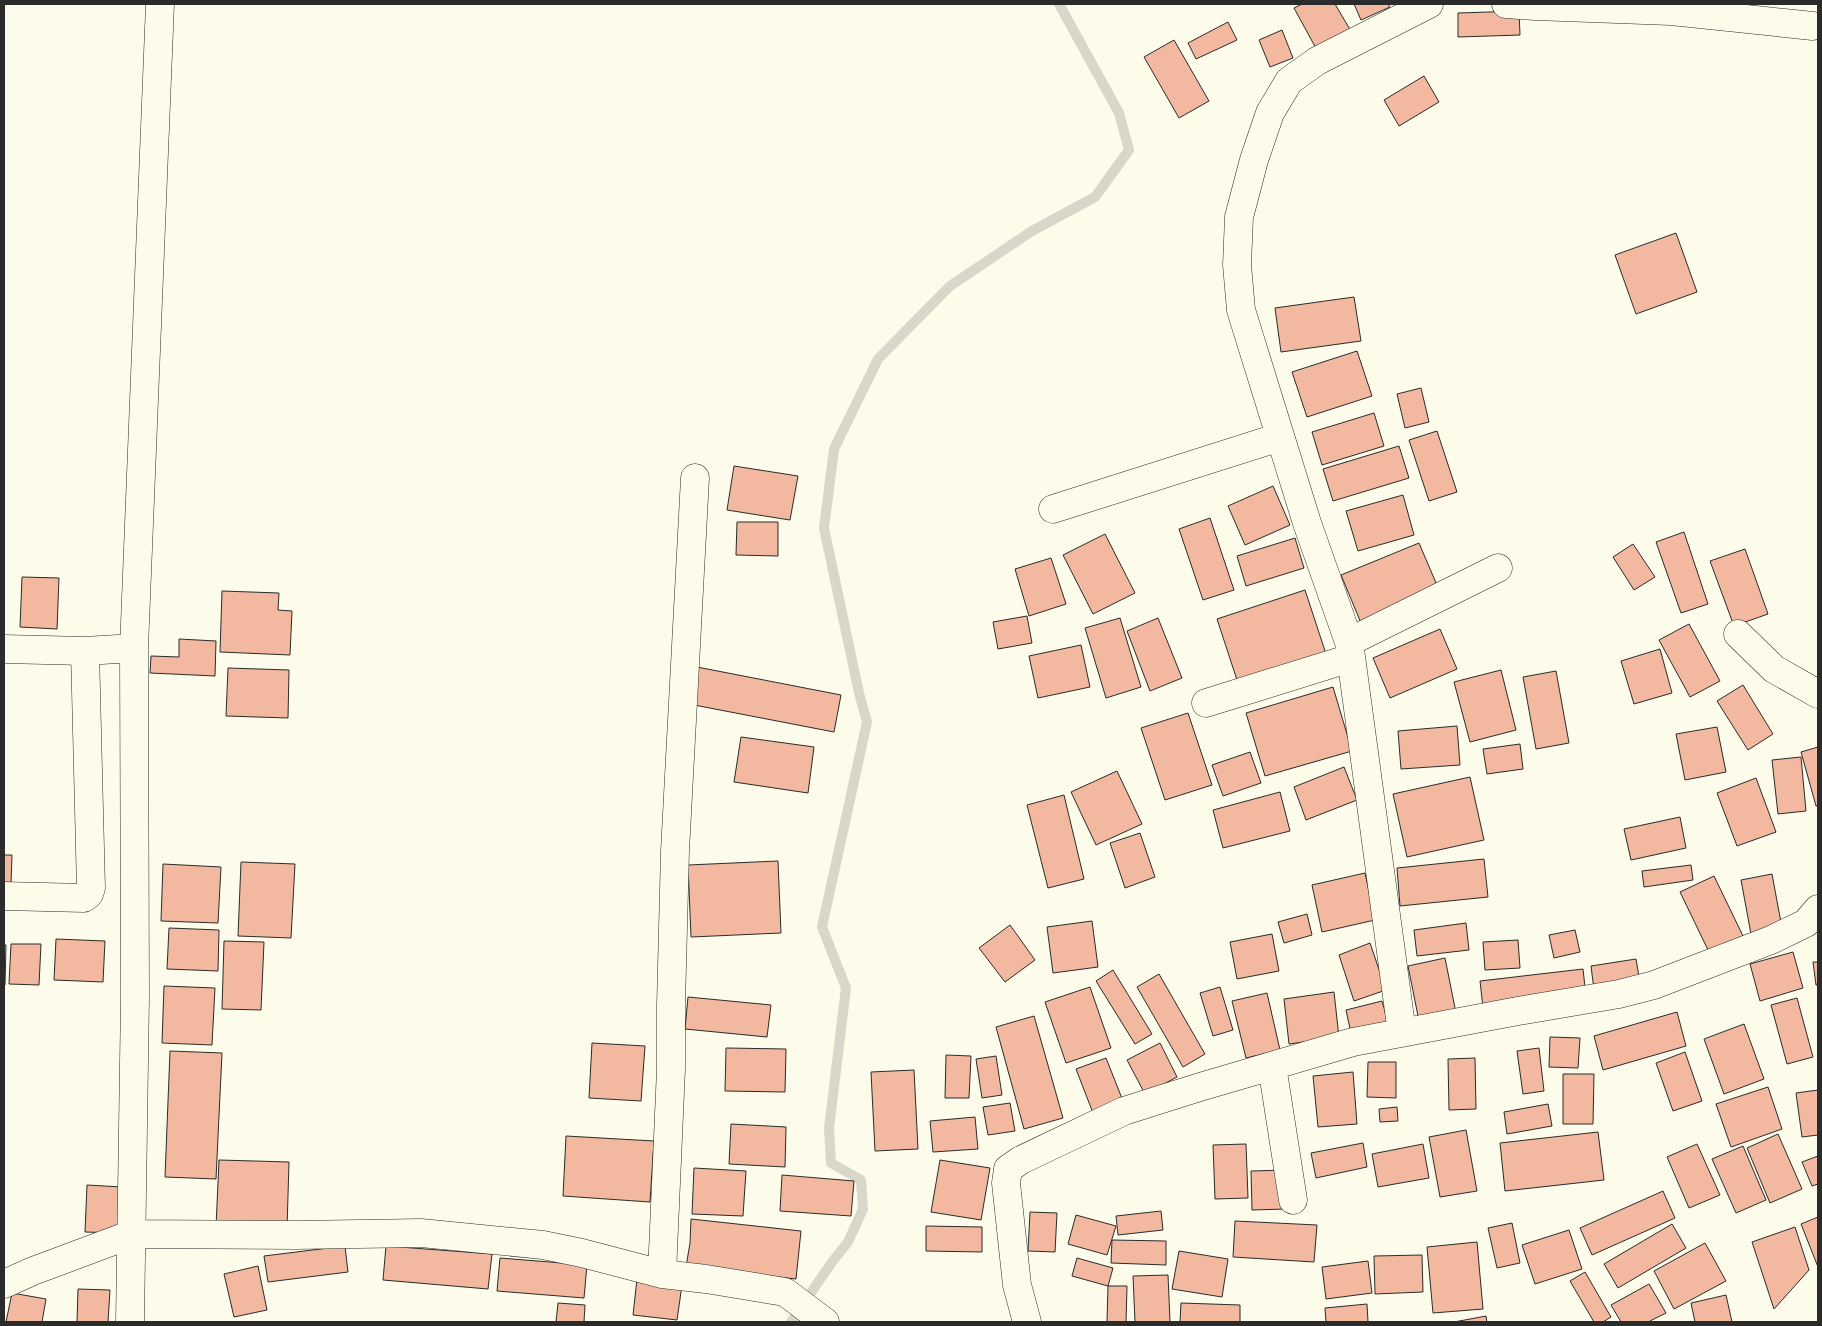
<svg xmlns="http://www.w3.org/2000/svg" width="1822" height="1326" font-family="Overpass,sans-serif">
<rect width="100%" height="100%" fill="#fdfbea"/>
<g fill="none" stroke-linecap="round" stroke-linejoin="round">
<path stroke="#d8d7c9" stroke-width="10" d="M791 1322 832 1262 848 1242 863 1209 861 1180 831 1163 829 1128 846 988 822 927 867 722 859 693 824 528 834 449 878 359 950 286 1032 231 1095 197 1129 150 1119 113 1059 4"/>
</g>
<path fill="#f2b8a0" stroke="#2b2b2b" d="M1302 4H1335L1352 33 1318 52 1294 8Z
M1354 4H1388L1390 7 1361 20Z
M1519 11 1520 35 1458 37V13Z
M1228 22 1237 40 1196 59 1188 43Z
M1282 30 1293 58 1270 67 1259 40Z
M1174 40 1209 101 1179 118 1144 57Z
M1424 76 1439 102 1399 126 1384 100Z
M1676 233 1697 292 1636 314 1615 255Z
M1354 297 1361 341 1281 352 1275 308Z
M1357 351 1372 396 1307 417 1292 372Z
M1421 388 1429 422 1405 428 1397 394Z
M1374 413 1384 446 1322 465 1312 432Z
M1437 431 1457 492 1429 501 1409 440Z
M1399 446 1409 478 1333 501 1323 469Z
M734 466 798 476 790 520 727 510Z
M1273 486 1290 525 1245 545 1228 506Z
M1403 495 1414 535 1358 551 1346 511Z
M1210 518 1234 590 1203 600 1179 529Z
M737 522H778V556L736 555Z
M1684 532 1708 604 1681 613 1656 542Z
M1105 534 1135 593 1093 614 1063 555Z
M1295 538 1304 568 1246 586 1237 556Z
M1419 543 1439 590 1361 623 1341 575Z
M1633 544 1655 577 1634 590 1613 557Z
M1745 549 1768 614 1734 626 1710 561Z
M1051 558 1066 604 1029 616 1015 569Z
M22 577 59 578 57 629 20 627Z
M1305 590 1326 654 1238 683 1217 619Z
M222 591 279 593 278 610 292 611 290 655 220 652Z
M1027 616 1032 643 998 649 993 622Z
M1120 618 1141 687 1106 698 1085 628Z
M1158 618 1182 678 1150 691 1127 631Z
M1689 624 1720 681 1690 697 1659 640Z
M1440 629 1457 669 1390 698 1373 658Z
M179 639 216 641 215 676 150 673 151 656 179 657Z
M1081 645 1090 687 1038 698 1029 656Z
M1660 649 1672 693 1634 704 1621 661Z
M697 667 841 695 834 732 689 704Z
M228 668 289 670 288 718 226 716Z
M1501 670 1516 730 1470 742 1454 682Z
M1556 671 1569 743 1536 749 1523 677Z
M1743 685 1773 734 1748 750 1717 701Z
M1333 687 1352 751 1265 776 1246 713Z
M1188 713 1212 785 1165 800 1141 728Z
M1457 726 1460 765 1401 769 1398 731Z
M1717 727 1726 772 1685 780 1676 734Z
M741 737 814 747 808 793 734 782Z
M1520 744 1523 769 1487 774 1483 749Z
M1818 747V806H1816L1801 752Z
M1250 752 1261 783 1223 796 1212 765Z
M1801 757 1806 811 1778 814 1772 760Z
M1344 767 1357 800 1306 820 1294 787Z
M1117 771 1142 824 1096 845 1071 792Z
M1470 777 1484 840 1407 857 1393 794Z
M1756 778 1776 832 1737 846 1717 793Z
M1280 792 1290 831 1223 848 1213 810Z
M1064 795 1084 879 1048 888 1027 805Z
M1680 817 1686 848 1631 860 1624 829Z
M1140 833 1155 877 1125 888 1110 843Z
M4 855H12L11 884 4 883Z
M1484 859 1488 897 1400 906 1397 868Z
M778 861 781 933 691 937 688 865Z
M241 862 295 864 291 938 238 936Z
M163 864 221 867 218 923 161 921Z
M1691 865 1693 880 1644 887 1642 871Z
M1365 873 1375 920 1322 932 1312 885Z
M1772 874 1782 928 1751 934 1741 880Z
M1714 876 1743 936 1709 952 1680 892Z
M1307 914 1312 935 1284 943 1278 922Z
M1092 921 1098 967 1053 973 1047 927Z
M1466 923 1469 950 1417 956 1414 930Z
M1010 925 1035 960 1005 982 979 948Z
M169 928 219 930 218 971 167 969Z
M1575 930 1580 952 1554 958 1549 935Z
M1272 934 1279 971 1237 979 1230 942Z
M56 939 105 941 103 982 54 980Z
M1518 940 1520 968 1485 970 1483 942Z
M224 941 264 942 261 1010 222 1009Z
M1370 943 1386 990 1354 1001 1339 955Z
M11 944H41L39 985 9 984Z
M4 945H6L5 985H4Z
M1793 952 1803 988 1760 1001 1750 964Z
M1445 958 1456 1013 1419 1021 1408 966Z
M1636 959 1640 983 1594 990 1591 966Z
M1813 962H1818V985H1816Z
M1583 969 1586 996 1483 1008 1480 981Z
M1113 970 1152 1034 1135 1044 1096 981Z
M1159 974 1205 1054 1183 1067 1137 987Z
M164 986 215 988 212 1045 162 1043Z
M1090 987 1111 1048 1066 1063 1045 1002Z
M1220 987 1233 1030 1213 1036 1200 993Z
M1334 992 1339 1037 1289 1044 1284 999Z
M1267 993 1280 1050 1246 1058 1232 1001Z
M688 997 771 1005 767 1037 685 1029Z
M1797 998 1813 1057 1787 1064 1771 1005Z
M1382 1001 1390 1029 1352 1038 1346 1010Z
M1677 1012 1686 1046 1603 1070 1594 1036Z
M1034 1016 1063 1118 1024 1129 996 1027Z
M1744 1024 1764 1079 1724 1094 1704 1039Z
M1550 1037 1580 1038 1578 1068 1549 1067Z
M592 1043 645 1046 641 1101 589 1098Z
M1160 1043 1177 1077 1145 1094 1127 1060Z
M726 1048 786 1049 785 1092 725 1091Z
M1539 1048 1544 1091 1523 1094 1517 1051Z
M170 1051 222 1053 216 1179 165 1177Z
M1685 1052 1702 1101 1673 1111 1656 1063Z
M946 1055 971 1056 969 1098H945Z
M996 1056 1002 1095 982 1098 976 1059Z
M1106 1058 1123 1101 1093 1113 1076 1069Z
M1475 1058 1476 1109 1449 1110 1448 1059Z
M1368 1062H1396V1098L1367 1097Z
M914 1070 918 1149 875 1151 871 1072Z
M1353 1072 1357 1124 1318 1127 1313 1076Z
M1563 1074H1594L1593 1124H1563Z
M1768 1087 1782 1129 1731 1147 1716 1104Z
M1818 1090V1135L1802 1137 1796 1093Z
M1010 1103 1015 1131 988 1135 983 1107Z
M1548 1104 1552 1126 1507 1134 1504 1112Z
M1397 1107 1398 1121 1380 1122 1379 1109Z
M975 1117 978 1149 933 1152 930 1121Z
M731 1124 786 1127 785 1167 729 1164Z
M1466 1130 1477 1191 1440 1197 1429 1137Z
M1598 1132 1604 1180 1505 1191 1500 1143Z
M1778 1134 1802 1189 1770 1203 1747 1148Z
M566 1136 654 1141 650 1202 563 1196Z
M1363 1143 1367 1167 1316 1178 1311 1153Z
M1246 1144 1248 1198 1215 1199 1213 1145Z
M1423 1144 1429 1178 1378 1187 1372 1154Z
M1697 1144 1720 1195 1689 1208 1667 1157Z
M1743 1146 1766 1200 1736 1213 1712 1159Z
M1818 1156V1184L1812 1186 1802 1162Z
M219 1160 289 1162 287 1229 216 1227Z
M940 1160 990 1168 981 1220 931 1212Z
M694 1168 746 1171 743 1216 692 1214Z
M1286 1170V1209L1252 1210 1251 1171Z
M782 1175 854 1181 851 1216 780 1211Z
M87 1185 122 1187 120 1233 85 1232Z
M1663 1191 1675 1218 1592 1255 1580 1228Z
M1161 1211 1163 1230 1118 1235 1116 1216Z
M1030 1212 1057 1213 1055 1252 1028 1251Z
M1076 1215 1116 1226 1107 1255 1068 1244Z
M1818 1217V1267L1801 1224Z
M691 1219 801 1231 796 1279 686 1267 690 1243Z
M1235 1221 1317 1225 1314 1262 1233 1257Z
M1512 1223 1520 1263 1497 1268 1488 1228Z
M1672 1224 1686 1248 1618 1288 1604 1264Z
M926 1226 982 1227V1252L926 1251Z
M1795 1227 1809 1270 1774 1309 1752 1242Z
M1569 1230 1582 1269 1535 1284 1522 1245Z
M1112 1240 1166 1241V1265L1111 1263Z
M1477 1242 1483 1309 1433 1313 1427 1247Z
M1705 1243 1726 1281 1674 1309 1654 1271Z
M345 1246 348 1272 268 1282 264 1256Z
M386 1246 492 1254 488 1289 383 1280Z
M1179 1251 1228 1259 1222 1297 1172 1289Z
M1422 1255 1423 1292 1375 1294 1374 1256Z
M500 1258 587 1265 584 1298 497 1291Z
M1077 1258 1113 1268 1108 1286 1072 1276Z
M1368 1261 1372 1293 1326 1299 1322 1267Z
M258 1266 267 1310 234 1317 224 1274Z
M1585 1272 1611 1317 1603 1322H1594L1570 1281Z
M1168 1275 1170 1322H1135L1133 1276Z
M637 1279 682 1285 677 1320 633 1315Z
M1649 1284 1666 1313 1648 1322H1621L1611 1305Z
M1108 1286H1127L1126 1322H1107Z
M78 1289 110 1290 108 1322H77Z
M12 1293 46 1299 42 1322H6Z
M1726 1295 1732 1322H1695L1691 1303Z
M558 1303 585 1305 584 1322H556Z
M1181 1303 1240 1305V1322H1180Z
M1367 1304 1368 1322H1326L1325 1308Z
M1486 1316 1487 1322H1454Z"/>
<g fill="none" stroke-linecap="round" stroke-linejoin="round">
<g stroke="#2b2b2b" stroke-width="29">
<path id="street" d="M1506 4 1535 6 1671 11 1813 26
M1053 509 1280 437
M1738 634 1774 669 1818 694
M1349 642 1498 568
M4 649 85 651 134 648
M1206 703 1351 658
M4 896 84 898 89 894 91 888 85 651
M1402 1033 1349 642 1307 523 1241 310 1237 265 1239 217 1254 160 1270 113 1289 81 1317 61 1429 4
M1272 1066 1293 1200
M662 1274 671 1069V1005L675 851 695 478
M4 1284 33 1271 132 1234 296 1235 421 1233 543 1245 582 1253 662 1274 706 1279 785 1292 825 1322
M130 1322 135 998 134 648 160 4
M1027 1322 1017 1285 1006 1183 1008 1169 1021 1160 1124 1111 1200 1087 1353 1042 1518 1011 1619 994 1654 985 1771 940 1806 923 1818 909"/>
</g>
<use href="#street" stroke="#fdfbea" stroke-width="28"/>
</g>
<rect width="1822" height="1326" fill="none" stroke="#2b2b2b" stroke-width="10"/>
</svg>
